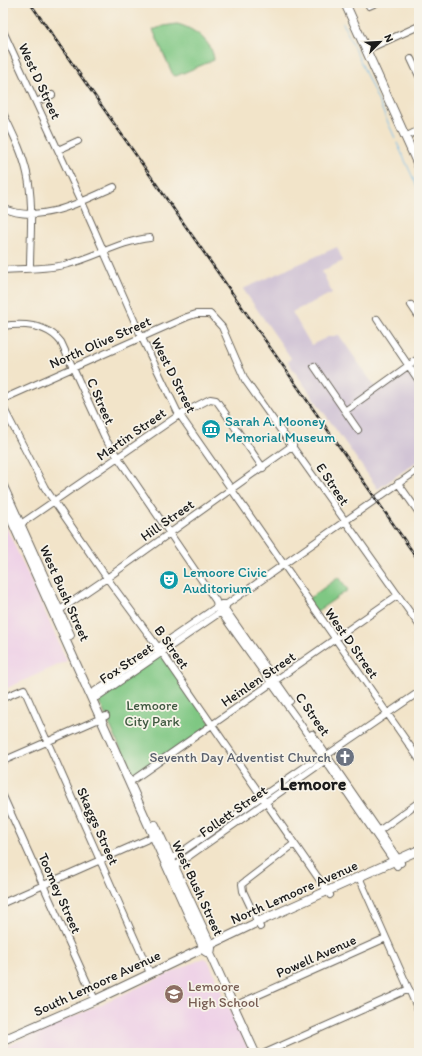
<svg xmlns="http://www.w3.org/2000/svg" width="422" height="1056" font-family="Itim,sans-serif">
<rect width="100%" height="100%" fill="#f7f3e8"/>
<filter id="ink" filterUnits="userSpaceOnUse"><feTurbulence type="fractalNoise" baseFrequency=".025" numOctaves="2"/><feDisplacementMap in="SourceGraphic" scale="8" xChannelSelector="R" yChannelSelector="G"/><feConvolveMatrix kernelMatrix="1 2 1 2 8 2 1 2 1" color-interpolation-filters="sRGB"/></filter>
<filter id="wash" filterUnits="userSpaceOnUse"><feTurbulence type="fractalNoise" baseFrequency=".012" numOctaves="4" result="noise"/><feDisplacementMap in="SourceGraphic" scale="16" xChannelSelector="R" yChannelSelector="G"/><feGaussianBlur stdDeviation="0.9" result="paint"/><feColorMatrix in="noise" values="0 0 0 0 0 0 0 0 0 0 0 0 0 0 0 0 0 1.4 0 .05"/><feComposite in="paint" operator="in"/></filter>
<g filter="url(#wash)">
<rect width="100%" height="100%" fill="#f2e4c9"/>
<path fill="#eed0e7" d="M3 520 67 661 3 690Z
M204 958 208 960 250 1053H3V1048Z"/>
<path fill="#ccbed3" d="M337 247 343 261 322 271 332 293 292 312 311 345 328 337 339 335 378 391 406 371 419 390V460L378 489 288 362 291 358 243 289Z"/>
<path fill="#7fc783" stroke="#4e7250" d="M177 24C194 28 213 42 214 60L176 76 173 75 153 30 163 26Z
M339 577 348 590 316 612 307 600Z
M162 653 212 725 134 778 97 697Z"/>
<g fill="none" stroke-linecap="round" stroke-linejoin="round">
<path stroke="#74beed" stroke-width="1" d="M343 23 395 138
M397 143 419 191"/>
</g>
</g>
<g filter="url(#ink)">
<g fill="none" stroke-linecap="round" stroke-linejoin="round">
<g stroke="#676259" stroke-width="8">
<path id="minor" d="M369 6 376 3
M3 31 82 202 141 336 177 411 419 759
M366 50 419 26
M411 59 419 76
M36 102 52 95
M3 113C12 132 22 151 27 173 34 203 30 237 30 268
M405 137 419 130
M58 150 78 141
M3 208C39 225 81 202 114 187
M3 270C24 268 47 270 68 264 96 257 120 241 150 238
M411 305 419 317
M377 319 419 381
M3 326C24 323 47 324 61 342L106 440 216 601 217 607 297 719 397 866
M314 366 358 430
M3 399 187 317 196 314H210L222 327 245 380 419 625
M3 407 45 488 107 578 163 654 330 895
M345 411 419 358
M398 483 419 513
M18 526 179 415 210 399 216 400 221 407 263 468
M227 604 225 609 97 697H92L95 691 221 604H227L253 586 419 469
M223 606 290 701
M57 612 107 578 293 445
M3 698 24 689 150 973
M312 734 401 863
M3 761 106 716
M130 782 398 595
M3 796 95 1000
M376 833 419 802
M167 862 322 755H325
M172 868 326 760 327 755 419 692
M359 877 419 1012
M3 903 157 835
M260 927 243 891 242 884 294 844
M234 1006 386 938
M265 1053 409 989"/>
</g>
<g stroke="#676259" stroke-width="10">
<path id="major" d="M345 3 419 167
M3 486 70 635
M3 501 205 951 210 954 255 1053
M155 825 210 944 211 948 210 954
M3 1040 95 1000 258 922 419 850"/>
</g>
<use href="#minor" stroke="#fff" stroke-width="6"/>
<use href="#major" stroke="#fff" stroke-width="8"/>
<g stroke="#1c1c1c" stroke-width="2.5">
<path id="rail" d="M30 3 419 561"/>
</g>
<use href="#rail" stroke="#f7f3e8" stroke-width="1" stroke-dasharray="3" stroke-linecap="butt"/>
</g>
</g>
<defs>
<g id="museum-disc" transform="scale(1)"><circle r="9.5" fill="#0f9aa8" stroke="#f7f3e8"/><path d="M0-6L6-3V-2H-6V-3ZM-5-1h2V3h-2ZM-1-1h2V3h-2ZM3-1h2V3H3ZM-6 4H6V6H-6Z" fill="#fff"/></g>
<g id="theatre-disc" transform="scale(1)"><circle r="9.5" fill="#0f9aa8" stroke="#f7f3e8"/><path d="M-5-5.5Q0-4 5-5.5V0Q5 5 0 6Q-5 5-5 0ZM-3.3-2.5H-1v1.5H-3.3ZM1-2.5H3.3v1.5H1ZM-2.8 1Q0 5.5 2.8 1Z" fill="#fff"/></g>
<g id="church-disc" transform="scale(1)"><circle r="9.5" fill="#6b7280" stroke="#f7f3e8"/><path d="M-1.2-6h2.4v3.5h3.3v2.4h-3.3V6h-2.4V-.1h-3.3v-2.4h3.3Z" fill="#fff"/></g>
<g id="school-disc" transform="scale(1)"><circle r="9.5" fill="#8d6e63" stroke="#f7f3e8"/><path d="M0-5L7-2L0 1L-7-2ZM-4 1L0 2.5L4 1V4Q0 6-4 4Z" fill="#fff"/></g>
</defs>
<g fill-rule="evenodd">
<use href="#museum-disc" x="211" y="429"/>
<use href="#theatre-disc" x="169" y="580"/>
<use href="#church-disc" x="345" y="757"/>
<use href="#school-disc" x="174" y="994"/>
</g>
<g text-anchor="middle" stroke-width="3.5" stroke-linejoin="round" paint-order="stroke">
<g font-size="14" fill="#1c1c1c" stroke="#f7f3e8">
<text transform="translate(40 81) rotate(65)" y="5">West D Street</text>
<text transform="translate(100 342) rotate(-24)" y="5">North Olive Street</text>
<text transform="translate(174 375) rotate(63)" y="5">West D Street</text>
<text transform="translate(101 401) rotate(66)" y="5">C Street</text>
<text transform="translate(131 434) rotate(-35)" y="5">Martin Street</text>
<text transform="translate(333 484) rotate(56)" y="5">E Street</text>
<text transform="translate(167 520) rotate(-35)" y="5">Hill Street</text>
<text transform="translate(65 593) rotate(66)" y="5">West Bush Street</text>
<text transform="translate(352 643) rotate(55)" y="5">West D Street</text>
<text transform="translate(172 647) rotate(55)" y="5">B Street</text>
<text transform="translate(126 663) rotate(-34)" y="5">Fox Street</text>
<text transform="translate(258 679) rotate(-34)" y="5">Heinlen Street</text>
<text transform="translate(313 714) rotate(55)" y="5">C Street</text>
<text transform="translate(233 811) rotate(-35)" y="5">Follett Street</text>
<text transform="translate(98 826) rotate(66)" y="5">Skaggs Street</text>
<text transform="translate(198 888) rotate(65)" y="5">West Bush Street</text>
<text transform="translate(294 892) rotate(-24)" y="5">North Lemoore Avenue</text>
<text transform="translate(60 893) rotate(66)" y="5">Toomey Street</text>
<text transform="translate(316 956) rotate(-24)" y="5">Powell Avenue</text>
<text transform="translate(97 983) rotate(-25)" y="5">South Lemoore Avenue</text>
</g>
<g font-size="14" fill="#0d838f" stroke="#f7f3e8" text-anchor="start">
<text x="225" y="426">Sarah A. Mooney<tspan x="225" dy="16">Memorial Museum</tspan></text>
<text x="183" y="577">Lemoore Civic<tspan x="183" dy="16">Auditorium</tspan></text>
</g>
<g font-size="14" fill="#3f5840" stroke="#f7f3e8">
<text x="152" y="710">Lemoore<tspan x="152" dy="16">City Park</tspan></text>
</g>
<g font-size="14" fill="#5b616d" stroke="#f7f3e8" text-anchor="end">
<text x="331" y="762">Seventh Day Adventist Church</text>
</g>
<g font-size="14" fill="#785e54" stroke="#f7f3e8" text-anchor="start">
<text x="188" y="991">Lemoore<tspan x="188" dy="16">High School</tspan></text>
</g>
<g font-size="18" font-weight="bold" fill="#1c1c1c" stroke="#f7f3e8">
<text x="313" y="790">Lemoore</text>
</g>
</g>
<rect width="422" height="1056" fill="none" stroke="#f7f3e8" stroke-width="16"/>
<g transform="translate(380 42) rotate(66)" stroke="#f7f3e8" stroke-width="3" paint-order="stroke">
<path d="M0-3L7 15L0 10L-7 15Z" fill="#1c1c1c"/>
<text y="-6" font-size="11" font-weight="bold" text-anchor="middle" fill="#1c1c1c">N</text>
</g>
</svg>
